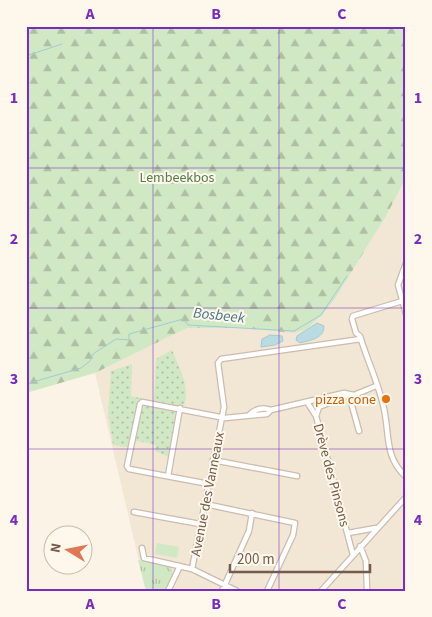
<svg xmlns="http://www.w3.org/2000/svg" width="432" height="617" font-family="'Source Sans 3',sans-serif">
<defs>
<pattern id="grass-tufts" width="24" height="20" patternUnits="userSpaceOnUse" patternTransform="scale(1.25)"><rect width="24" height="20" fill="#d1e8c5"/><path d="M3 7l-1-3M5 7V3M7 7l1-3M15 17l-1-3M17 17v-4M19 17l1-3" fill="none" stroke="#aebfa2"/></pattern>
<pattern id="forest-firs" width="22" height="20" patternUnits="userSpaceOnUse" patternTransform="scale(1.25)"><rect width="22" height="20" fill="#d1e8c5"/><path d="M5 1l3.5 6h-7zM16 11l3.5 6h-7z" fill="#aebfa2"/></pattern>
<pattern id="garden-dots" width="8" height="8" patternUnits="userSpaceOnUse" patternTransform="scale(1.25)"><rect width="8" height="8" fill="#d1e8c5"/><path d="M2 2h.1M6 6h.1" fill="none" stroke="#aebfa2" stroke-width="1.8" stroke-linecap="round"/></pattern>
</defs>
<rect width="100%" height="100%" fill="#fbf4e6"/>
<path fill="#f2e6d4" d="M406 178V591H146L95 373 187 328H241L294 333 321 316 335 299 386 216Z"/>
<path fill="url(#grass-tufts)" d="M138 560 170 567 173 574 165 591H146Z"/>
<path fill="url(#forest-firs)" d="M26 26H406V178L386 216 335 299 321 316 306 329 294 333 241 328H187L95 373 26 393Z"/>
<path fill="url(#garden-dots)" d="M172 350C179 368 191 387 184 406H178L169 457 155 451 156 445 133 440 127 447 113 445 108 414 111 371 132 364 131 396 154 401 156 359Z"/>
<path fill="#d1e8c5" d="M157 543 179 547 177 558 155 554Z"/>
<path fill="#bbdbe3" stroke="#a2cad5" d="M317 323 324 326C324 339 310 340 300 343L296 340 297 336Z
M270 335 282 336 283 341 275 345 261 347 262 339Z"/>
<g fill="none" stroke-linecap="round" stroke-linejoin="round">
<path stroke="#a2cad5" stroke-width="1" d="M26 56 62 44
M26 384 81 368 90 361 93 354 116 339 129 340V334L183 319 188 325 294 331 321 315 347 276"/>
<g stroke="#ccbcad" stroke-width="7">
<path id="minor" d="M406 263 398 285 406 314
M402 301 353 316 352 319 356 333 360 336C367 360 379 384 384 409 390 436 384 456 406 477
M349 395 359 431
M307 402 316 416 319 407
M319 407 349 395
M249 415C255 409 263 407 271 410L344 393 354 395 376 386
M316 416 353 555
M213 460 297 476
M168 476 180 408
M209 484 129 469 127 466 140 404 142 402 225 418 267 414 271 410
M205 504 295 523 293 535 267 591
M134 512 200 524
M348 533 376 528
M360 546 366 561 367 591
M142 548 144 558 192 569 237 591
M192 569 224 407 218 363 221 359 361 339
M168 591 180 566
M222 591 249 531 252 513
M321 591 406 497"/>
</g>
<use href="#minor" stroke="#fff" stroke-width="4.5"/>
</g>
<path fill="none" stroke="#7b2cbf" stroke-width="1" stroke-opacity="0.55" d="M153 26V591M279 26V591M26 168H406M26 308H406M26 449H406"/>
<circle fill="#e8710a" stroke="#fef8ec" stroke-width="2" cx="386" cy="399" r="5"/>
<g text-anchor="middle" stroke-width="4" stroke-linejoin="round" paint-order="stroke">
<g font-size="14" fill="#547d47" stroke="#fef8ec">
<text x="177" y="182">Lembeekbos</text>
</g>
<g font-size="14" fill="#c56008" stroke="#fef8ec" text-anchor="end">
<text x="376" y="404">pizza cone</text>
</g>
<g font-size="14" fill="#735c4c" stroke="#fef8ec">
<text transform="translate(332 475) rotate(75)" y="5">Drève des Pinsons</text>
<text transform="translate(207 494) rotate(-79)" y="5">Avenue des Vanneaux</text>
</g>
<g font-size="15" font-style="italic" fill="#477785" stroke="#fef8ec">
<text transform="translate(219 315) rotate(6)" y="5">Bosbeek</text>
</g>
</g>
<rect width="432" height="617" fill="none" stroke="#fef8ec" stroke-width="55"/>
<g transform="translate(68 550) rotate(280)"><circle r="24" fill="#fef8ec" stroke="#c6baac"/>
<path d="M0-4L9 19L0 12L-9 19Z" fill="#de7952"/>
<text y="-8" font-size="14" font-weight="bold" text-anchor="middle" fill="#735c4c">N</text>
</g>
<path d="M230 564v8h140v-8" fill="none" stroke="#735c4c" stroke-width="2.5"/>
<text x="237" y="564" font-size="15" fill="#735c4c" stroke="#fef8ec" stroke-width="4" paint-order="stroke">200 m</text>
<rect x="28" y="28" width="376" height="562" fill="none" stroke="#7b2cbf" stroke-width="2"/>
<g font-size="16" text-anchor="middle" font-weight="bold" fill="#7b2cbf">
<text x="90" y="19">A</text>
<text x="216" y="19">B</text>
<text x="342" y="19">C</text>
<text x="14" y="103">1</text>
<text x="418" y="103">1</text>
<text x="14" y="244">2</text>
<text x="418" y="244">2</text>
<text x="14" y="384">3</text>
<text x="418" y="384">3</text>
<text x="14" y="525">4</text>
<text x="418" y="525">4</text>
<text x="90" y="609">A</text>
<text x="216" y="609">B</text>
<text x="342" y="609">C</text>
</g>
</svg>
